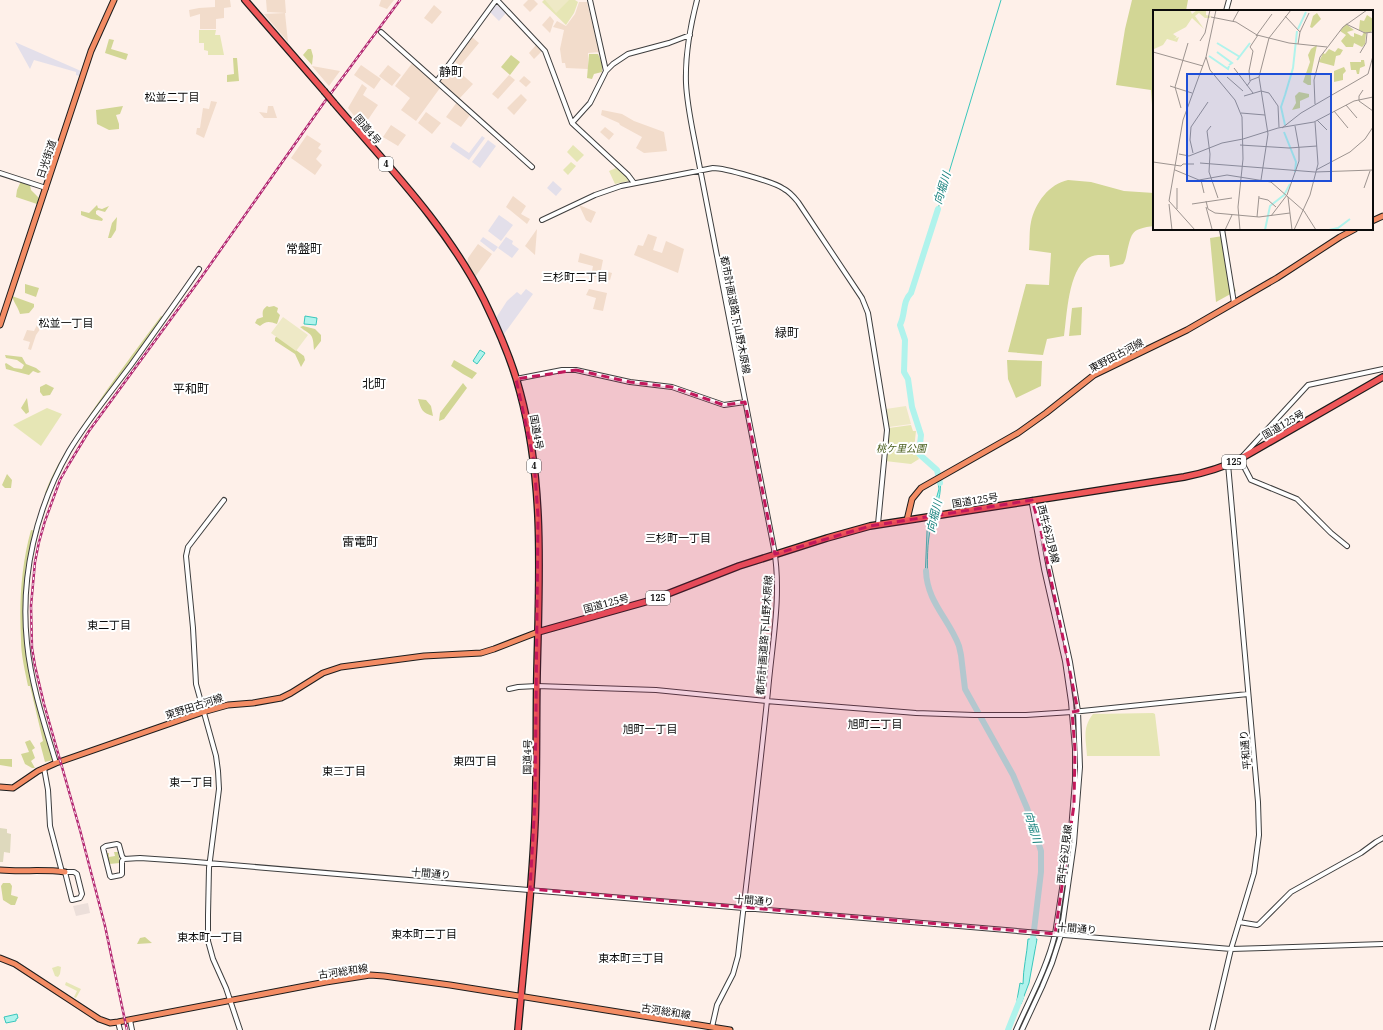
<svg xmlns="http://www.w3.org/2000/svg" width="1383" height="1030" font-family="'Noto Serif','Noto Sans JP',serif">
<rect width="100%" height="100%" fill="#fef0e9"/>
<path fill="#e3dfea" d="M496 4 506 13 499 21 490 12Z
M15 42 81 71 79 76 76 75V72L34 60 30 69Z
M482 136 485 138 469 160 450 147 453 142 469 153Z
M488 140 496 146 480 168 472 162Z
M553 181 562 189 556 196 547 188Z
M499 215 513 225 501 241 488 231Z
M483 237 498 247 494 252 480 241Z
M506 237 513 241 512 244 519 249 512 258 498 248Z
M526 289 533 294 504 334 496 318 507 301 517 292 521 295Z"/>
<path fill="#f2dccb" d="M215 0H230L231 7 224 8V18L216 19V29H200V14L190 17 189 10 199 8 215 7Z
M266 0H285L286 13 267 12Z
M381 0H394L387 9 379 6Z
M528 0H534L538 4 530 12 523 5Z
M579 2H587L599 52 588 53V69L566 68 565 63H562L560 49 564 30 553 27 557 21 566 26 575 14Z
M434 5 442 12 432 24 424 18Z
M285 13 288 42 264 14Z
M550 16 554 21 550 33 542 25Z
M472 37 479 43 460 66 453 60Z
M536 45 541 52 534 59 529 53Z
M413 62 440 88 416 121 401 110 410 98 395 86Z
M361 65 381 79 374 89 354 75Z
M388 65 401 75 392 86 379 76Z
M312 66 340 71 329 86Z
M448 69 455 75 458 71 473 84 459 99 441 82V79Z
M509 75 515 80 498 99 492 94Z
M524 76 531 82 526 87 519 81Z
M362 84 367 88 363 95 378 105 363 127 348 108Z
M521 94 527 100 514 115 507 108Z
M211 101 217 102 204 138 196 134 197 128H200L203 108 209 109Z
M457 102 470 115 461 127 446 117Z
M268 106H273L277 118H264L259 112 267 113Z
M602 110 622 114 634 121 664 132 667 151 644 153 636 148 642 137 620 125 619 123 601 115Z
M426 112 441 123 432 134 418 123Z
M391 125 406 135 398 146 383 137Z
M605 127 614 134 609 140 600 132Z
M307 135 321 144 318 148 322 151 316 159 322 165 315 175 291 158Z
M513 196 526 206 521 214 530 219 527 224 506 207Z
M579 205 596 212 591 223 586 220Z
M537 229 535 255 525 246Z
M648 234 657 237 653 250 662 253 666 241 684 249 678 273 634 255 638 245 643 246Z
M478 244 492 254 475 277 467 264 468 258Z
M580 253 603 260 601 270 612 273 610 280 591 276 593 266 578 262Z
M589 289 607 293 603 311 593 309 596 298 586 295Z
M38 323 43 325 36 335 31 350 28 349 30 342 23 340 27 330 34 331Z"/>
<path fill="#e6e6b5" d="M544 0H575L578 2 574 13 566 25 542 2Z
M199 30H216L215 35H220L224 55H208V51L204 50V43H199Z
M573 145 584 155 577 162 567 152Z
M571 162 576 166 568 175 563 170Z
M616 168 627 177 629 181 615 184 609 171Z
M47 408 62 414 41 446 13 425Z
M911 425 913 431H916C915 440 913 451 919 459L911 464 885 461 889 428Z
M1153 713 1155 714 1160 756H1087C1086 739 1082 728 1093 714Z
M58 966 61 967 60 974 58 977 55 976 52 968Z
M66 982 81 989 76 998 74 997 77 991 65 985Z"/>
<path fill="#d2d695" d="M1132 0H1188L1186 11H1154V106L1152 105 1151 90 1116 85 1125 29Z
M109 39 114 40 111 49 128 54 126 60 105 53Z
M308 49H311L313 56 312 65 303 55Z
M589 54H598L602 63V72L594 74 592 79 587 78Z
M511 55 520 62 510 75 501 67Z
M233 58H237L239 81 227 82V75L234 74Z
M123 106 120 114 116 115 119 124V129L109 130 97 124 96 110Z
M1068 180 1091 182 1124 191 1154 193V226C1132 229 1132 231 1127 252 1126 256 1126 260 1123 264L1110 267 1109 255C1102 255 1094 254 1088 258 1068 270 1067 316 1064 336L1047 339 1043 355 1008 352 1026 284 1049 285 1051 253 1029 250C1030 241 1029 231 1031 222 1035 203 1049 184 1068 180Z
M21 181 30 185 31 190 39 198 37 204 16 197 17 190Z
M97 205 98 208 102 209 109 206 105 212 98 210 96 211V214L103 219 102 221 91 219 81 215V211L89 213Z
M117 217 116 230 111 238H108L112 223Z
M1223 236 1229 276 1236 291 1216 302 1210 238Z
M25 284 39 288 36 297 25 293Z
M12 296 34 304V307L29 313 20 314C18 307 14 303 12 296Z
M267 306 269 307 274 306 278 308 277 312 280 315 277 324C269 321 266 321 260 326L255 323 257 319 263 317C262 311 263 309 267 306Z
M1082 307 1081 335 1069 336 1072 308Z
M161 316 165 318 69 451 49 492 45 493C55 466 71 443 87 419 110 384 136 350 161 316Z
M303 326 315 329 321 335V341L314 350C313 333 312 336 300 327Z
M277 336 304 356 305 360 301 367 295 354 275 341V338Z
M5 355 22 357 26 364 36 368 41 372 38 373 33 371 29 375 6 369 5 364 6 363 14 368 22 369 24 365 17 360 6 358Z
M454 360 477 373 472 379 463 374 451 366Z
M1007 360 1042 361 1041 386 1016 398 1008 379Z
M463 383 467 388 444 419 439 421 440 413Z
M46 384 54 388 50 395 43 396 40 392V387Z
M27 398 29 412 26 414 21 408Z
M418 399 426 400 431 406 433 416C422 413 421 409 418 399Z
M7 474 12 480 11 488H5L2 485Z
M31 530 36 531 26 596 31 672 53 760 45 762 40 743 43 741 30 686H28C25 671 21 655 21 640 19 603 21 566 31 530Z
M30 740 35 748 32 750 35 758 31 761 35 768H32L25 764 21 754 29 752 25 742Z
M0 759H12V767L0 765Z
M114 852H118L120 863 109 864 107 853H109V857L115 856Z
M3 883H10L12 886 11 895 18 897 15 905H11L3 900 1 886Z
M145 937 152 943 137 944 140 938Z"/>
<path fill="#ded9bd" d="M0 828 7 829V833L11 834 10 853 4 852 3 862H0Z"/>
<path fill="#eee9c6" d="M545 0H569L556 13Z
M283 317 308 335 296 351 271 333Z
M906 406 911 424 889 427 886 409Z"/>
<path fill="#ecdfda" d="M88 903 90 913 76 916 73 906Z"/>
<path fill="#b0f3ec" stroke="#3ac7bc" d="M305 316 317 318 316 325 304 324Z
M480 350 485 353 477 364 473 361Z
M939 475C944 493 935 509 931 526 927 543 927 562 928 579H925L927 531 939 489 937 476Z
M1028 939H1037L1029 983 1021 1004 1018 1005 1017 1000 1020 983 1023 984C1023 969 1027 954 1028 939Z
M17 1014 18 1018 16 1019V1021L6 1023 4 1017Z"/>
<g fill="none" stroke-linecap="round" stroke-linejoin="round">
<path stroke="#3ac7bc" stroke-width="1" d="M938 209 1001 0"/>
<path stroke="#b0f3ec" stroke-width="6" d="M938 209 911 293C902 302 906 313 900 325L905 340 904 372 908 379 912 407 921 435 919 454 937 470 940 483
M926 571C927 602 949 619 959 646L961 655 965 689 1013 775 1027 808 1041 851V872L1032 947
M1008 1030 1021 997"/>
<g stroke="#3e3e3e" stroke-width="6">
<path id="minor" d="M497 0 545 51 572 123 628 175 634 183
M590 0 606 71
M697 0C690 27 685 55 686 83 687 105 692 127 696 148L774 549C782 595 772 644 768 691 759 779 748 868 738 956L733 974 717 1005 712 1027
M1226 11 1229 0
M381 32 532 167
M437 81 496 0
M572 123 590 103 606 71 613 64 628 54 669 43 690 35
M0 173 46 188
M542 220 595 195 621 186 713 168C724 168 775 182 784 189 790 192 794 197 798 202L862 298 868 313 887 430 878 524
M1222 229 1234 303
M516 379 562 370H576L630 382 672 387 724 405 745 402
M224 500 188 547 186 556 193 628 196 684 216 756 218 771 219 789 209 868 208 915V941L213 959 226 988 240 1030
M1347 546 1331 533 1297 499 1251 480 1240 459 1308 385 1383 369
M509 689 518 687 537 686 656 690 766 701 916 713 974 715H1026L1072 712 1248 694
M56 763C44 723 31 684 27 643 20 577 36 508 69 451 87 421 110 393 131 365 154 333 177 301 199 269
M44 768 48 790 50 826 62 872
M117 844 119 845 122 856 124 859 122 861V874L121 875 111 877 110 876 103 848 106 846Z
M124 859 140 858 184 861 1231 949 1383 944
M65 872H74L77 874 82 894 80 898 72 900Z
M1239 922 1257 925 1259 924 1291 892 1361 853 1376 842 1383 838
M130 1020 132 1030
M118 1022 120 1030
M1016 1030C1030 998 1047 968 1055 934L1071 830 1075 781V749L1071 702 1065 661 1044 569 1032 504
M1022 1030 1042 987 1052 963 1061 935 1074 843 1080 767 1078 711 1070 662 1041 531 1036 508 1032 500
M1212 1030 1231 949 1254 873 1259 835 1258 802 1228 464"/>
</g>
<g stroke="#1c1c1c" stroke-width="7">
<path id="major" d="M1372 221 1383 216
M0 325 91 51 114 0
M907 520 912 499 921 488 1018 433 1046 413 1094 375 1187 330 1277 278 1340 237 1355 229
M0 787 13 788 38 771 56 763 203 712 228 705 253 703 281 698 291 693 323 673 341 667 424 656 481 653 494 649 538 632
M0 870C22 872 43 869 65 872
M0 958 15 964 99 1019 110 1023 118 1022 326 982 370 975 384 976 450 985 730 1030"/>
</g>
<g stroke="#1c1c1c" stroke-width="8">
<path id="highway" d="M245 0 324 91
M334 103C387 165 447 226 484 300 498 329 512 360 520 392 545 484 539 580 537 673 536 723 537 773 535 822 532 892 524 961 518 1030
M538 632 652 600 739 566 827 538 870 526 1184 477C1204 473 1222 468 1240 459L1383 377"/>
</g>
<use href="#minor" stroke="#fff" stroke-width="4"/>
<use href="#major" stroke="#f38c64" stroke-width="5"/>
<use href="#highway" stroke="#ef5759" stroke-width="5.5"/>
<g stroke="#b42972" stroke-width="2.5">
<path id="rail" d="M127 1030 105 926 80 830 44 704 35 666 32 648 31 606 35 562 39 542 45 521 60 480 69 464 89 431 198 282 323 104 400 0"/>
</g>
<use href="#rail" stroke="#fff" stroke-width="1" stroke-dasharray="3" stroke-linecap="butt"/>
<g stroke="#1c1c1c" stroke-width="8" stroke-linecap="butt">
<path id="highway-bridge" d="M324 91 334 103"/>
</g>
<use href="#highway-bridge" stroke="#ef5759" stroke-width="5.5"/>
</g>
<path fill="#c2185b" fill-opacity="0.2" stroke="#c2185b" stroke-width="3" stroke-dasharray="8 5" stroke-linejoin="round" d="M576 370 630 382 672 387 724 405 745 402 775 554 870 526 1032 500 1041 531 1078 711 1072 712 1075 749 1074 805 1055 934 530 889 535 801 538 516 534 462 516 379Z"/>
<g text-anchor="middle" stroke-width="4" stroke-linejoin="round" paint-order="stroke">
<g fill="#fff" stroke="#545454" stroke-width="1">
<rect x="379" y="157" width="14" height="14" rx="3"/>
<rect x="1222" y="455" width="24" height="14" rx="3"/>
<rect x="527" y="459" width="14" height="14" rx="3"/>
<rect x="646" y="591" width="24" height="14" rx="3"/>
</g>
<g font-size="9" font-weight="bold" fill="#0b0b0b">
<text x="386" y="167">4</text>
<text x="1234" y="465">125</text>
<text x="534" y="469">4</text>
<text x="658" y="601">125</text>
</g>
<g font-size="10" fill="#0b0b0b" stroke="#fff">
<text transform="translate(368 129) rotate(50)" y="4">国道4号</text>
<text transform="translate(46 159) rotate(-72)" y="4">日光街道</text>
<text transform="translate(736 315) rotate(79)" y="4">都市計画道路下山野木原線</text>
<text transform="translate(1116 355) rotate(-28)" y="4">東野田古河線</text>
<text transform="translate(1283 424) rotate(-30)" y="4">国道125号</text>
<text transform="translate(537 432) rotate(80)" y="4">国道4号</text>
<text transform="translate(975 500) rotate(-9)" y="4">国道125号</text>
<text transform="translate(1049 534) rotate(76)" y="4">西牛谷辺見線</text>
<text transform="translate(606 603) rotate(-15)" y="4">国道125号</text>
<text transform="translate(764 635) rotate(-86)" y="4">都市計画道路下山野木原線</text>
<text transform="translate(194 706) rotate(-18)" y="4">東野田古河線</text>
<text transform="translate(1245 750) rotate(-95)" y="4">平和通り</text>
<text transform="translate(527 757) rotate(-89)" y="4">国道4号</text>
<text transform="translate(1064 854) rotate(-83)" y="4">西牛谷辺見線</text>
<text transform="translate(431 873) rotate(5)" y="4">十間通り</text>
<text transform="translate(754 900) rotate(5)" y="4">十間通り</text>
<text transform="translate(1077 928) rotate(5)" y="4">十間通り</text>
<text transform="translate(343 971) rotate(-8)" y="4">古河総和線</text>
<text transform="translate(666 1011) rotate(9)" y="4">古河総和線</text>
</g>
<g font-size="10" font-style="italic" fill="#4a5f1e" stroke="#fff">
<text x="901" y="452">桃ケ里公園</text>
</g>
<g font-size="11" fill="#0b0b0b" stroke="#fff">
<text x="172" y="101">松並二丁目</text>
<text x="575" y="281">三杉町二丁目</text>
<text x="66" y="327">松並一丁目</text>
<text x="678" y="542">三杉町一丁目</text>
<text x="109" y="629">東二丁目</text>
<text x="875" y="728">旭町二丁目</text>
<text x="650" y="733">旭町一丁目</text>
<text x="475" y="765">東四丁目</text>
<text x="344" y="775">東三丁目</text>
<text x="191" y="786">東一丁目</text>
<text x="424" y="938">東本町二丁目</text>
<text x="210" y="941">東本町一丁目</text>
<text x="631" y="962">東本町三丁目</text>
</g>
<g font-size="11" font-style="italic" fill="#19827e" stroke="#fff">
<text transform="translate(942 188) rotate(-73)" y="4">向堀川</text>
<text transform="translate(934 516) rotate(-76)" y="4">向堀川</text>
<text transform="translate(1033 827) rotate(73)" y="4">向堀川</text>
</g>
<g font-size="12" fill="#0b0b0b" stroke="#fff">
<text x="451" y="76">静町</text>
<text x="304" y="253">常盤町</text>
<text x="787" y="337">緑町</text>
<text x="374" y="388">北町</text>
<text x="191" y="393">平和町</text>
<text x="360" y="546">雷電町</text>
</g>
</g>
<g transform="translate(1153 10)">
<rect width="220" height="220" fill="#fef0e9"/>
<path d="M0 0H37L39 4 44 0H53V5L58 6 57 8H52L46 3 42 6 51 19 39 8 33 17 20 24 24 27 21 29 26 27 24 32 14 29 10 35 1 39Z" fill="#e6e6b5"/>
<path d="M164 3 168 9 159 18 157 17 160 6ZM214 5 220 9V18L218 22 213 23 212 34 209 37 201 33 200 37H193L188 31 193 25 187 21 193 14 201 20 194 22 198 26 201 27V23L209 26 211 22 206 20 207 10 211 11ZM164 35 158 65V75H155L150 72 157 52 155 45 158 39ZM185 38 190 40 187 45 183 46 181 56 166 52 170 43 172 44 176 39 182 42ZM208 50H211L212 56 207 58 206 64H204L203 60H198L197 52H208ZM191 57 193 61 190 64V70L181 72V61ZM146 82 156 84V87L147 91V98L139 100 143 93 142 86Z" fill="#d2d695"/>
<path fill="none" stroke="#b0f3ec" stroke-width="2" d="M145 19 153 2M64 33 87 47M64 42 79 53 76 55M56 46 75 59 76 56M84 50 97 33M132 85 140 58 144 21M132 85 128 97 132 115M131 122 143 152 142 162M112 220 117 196 131 185 137 174M176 220 185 218 197 209"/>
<path fill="none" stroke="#9d9490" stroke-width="1" d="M63 0 53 47 57 60 82 90 89 107 90 149 85 197 87 220M132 6 147 22M58 7 83 12 104 25 136 33 174 37M80 11 86 0M193 14 212 23 220 22M103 26 119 4M47 31 52 23 57 0M145 34 147 22 156 3M0 42 50 56M207 43 213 33 214 23M81 58 100 83M74 67 90 81M97 71 96 61 100 41 97 37 105 25M17 76 39 83M94 76 98 70 106 67M210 80 206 86V91L220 101M91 86 108 81 116 83 125 96 126 117M162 94 161 70 167 47 190 17 214 0M193 95 204 108M28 98 22 77 35 33M181 101 195 118M88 103 112 105M164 110 174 120M58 116 54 121 57 144 56 162 65 188M129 118 148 103 215 64 220 46M90 129 125 118 161 112 201 91 220 87M87 135 136 138 164 136M40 143 37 130 38 117 55 92M26 144 36 146 69 133 90 129M0 152 28 156 30 154H41M47 153 162 162 220 160M22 160 46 170 74 165 118 172 151 201 163 220M163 160 197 142 212 129 220 117M48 170 51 183M108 170 115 124 106 67 116 28 138 0M211 178 217 161M134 185 146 151V138L142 116M135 187 139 220M106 188 115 190 123 197M53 191 55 199 62 203 106 207 137 203M16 194 19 220M39 194 79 188M53 197 59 219M24 199V178M118 206 134 185M104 207 106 186M42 220 16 191 30 110 53 47M72 220 79 205M141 220 157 185 165 154 162 112"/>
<path fill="#1d4ed8" fill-opacity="0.15" stroke="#1d4ed8" stroke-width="2" d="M34 64H178V171H34Z"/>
<rect width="220" height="220" fill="none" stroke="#0b0b0b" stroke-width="2"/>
</g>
</svg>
